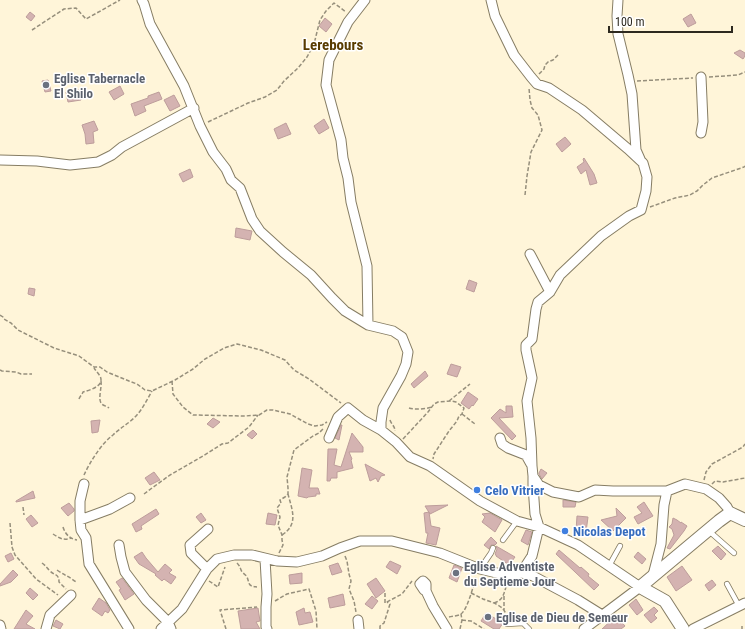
<svg xmlns="http://www.w3.org/2000/svg" width="745" height="629" font-family="'Roboto Condensed',sans-serif">
<rect width="100%" height="100%" fill="#fff5d9"/>
<path fill="#d4b3b1" stroke="#bd9d9b" d="M30 12 35 16 31 21 26 17Z
M691 14 696 23 688 27 683 19Z
M325 18 332 24 326 32 319 26Z
M740 50 745 53V56L743 59 734 53Z
M48 80 51 91 45 92 42 81Z
M120 86 124 94 114 100 109 92Z
M79 90 81 100 68 102 66 92Z
M159 92 162 99 144 106 146 111 135 116 131 104 148 98V96Z
M174 95 180 106 170 111 164 100Z
M324 119 329 128 319 134 314 126Z
M94 121 98 130 93 132 94 143 86 144 85 134 82 125Z
M286 123 291 134 278 139 274 129Z
M565 137 571 144 562 152 556 144Z
M584 158 594 174 597 183 590 185 586 170 581 174 577 167 584 162 583 159Z
M190 169 193 177 183 182 179 174Z
M236 228 252 231 250 240 235 237Z
M469 280 477 283 474 292 466 289Z
M29 288 35 289 34 296 28 294Z
M451 364 461 367 457 377 447 374Z
M425 371 428 376 414 388 411 384Z
M468 392 478 399 473 406 472 405 469 409 461 403Z
M506 406H512L513 417 499 418 516 436 512 440 491 418 500 409 506 413Z
M213 418 220 422 213 428 207 424Z
M100 420 98 432 92 433 91 421Z
M341 425H342L339 440 335 438Z
M253 430 257 434 252 439 247 435Z
M352 433 363 447V452H349L352 459 351 460 353 468 337 472V478H331L330 481H327L328 449H337L334 465 341 467Z
M365 464 385 475 381 476 378 482 376 478 370 481Z
M302 468 312 470 309 488H318L320 494H316V496L308 497 307 498 298 496Z
M541 469 547 473 542 479 539 474V473Z
M154 472 160 480 150 485 145 478Z
M33 491 35 498 16 502V501Z
M563 500 576 502 575 507H563Z
M644 502 653 516 638 524 634 517 642 513 637 507Z
M69 503 74 509V511L68 516 61 508Z
M448 505 430 514 425 506Z
M616 508 626 518 613 531 601 520 617 516Z
M156 509 159 514 141 526 142 529 136 532 132 524Z
M429 512 431 526 440 528 436 545 426 543 428 533H426L424 513Z
M201 513 206 520 201 523 196 517Z
M268 513 277 515 275 525 266 524Z
M490 513 502 520 495 532 482 522 485 517 482 514Z
M31 515 38 523 32 527 26 519Z
M577 516 588 517 586 532 576 531Z
M673 518 677 520 681 523V522L687 526 684 531 670 549 667 548 674 535 672 529 669 527 672 524Z
M526 530 532 532 528 545 521 541Z
M491 537 497 543 495 545H491L489 549 484 545Z
M496 546 515 557 509 565 496 556V555L495 554 497 549Z
M718 546 726 554 721 560 712 551Z
M559 550 580 568 581 567 589 574 588 576 599 585 594 590 556 554Z
M142 552 146 558 158 572 165 564 172 570 169 573 176 577 171 584 164 579 162 581 155 575 156 574 139 564 134 557Z
M638 552 646 559 642 564 634 557Z
M11 553 14 559 8 562 5 556Z
M390 561 401 566 397 574 386 567Z
M338 563 342 572 332 575 329 566Z
M454 565 462 568 457 582 449 578Z
M682 566 692 580 676 591 667 577Z
M13 570 18 575 11 582 0 586V584Z
M302 573V583L290 584 289 575Z
M122 578 134 594 125 600 119 590 121 589 116 582Z
M376 578 385 591 376 598 367 584Z
M712 580 716 585 709 591 705 585Z
M30 588 38 595 33 600 26 593Z
M343 594 345 605 330 608 328 598Z
M372 596 378 601 372 609 365 604Z
M99 598 106 603 110 610 108 613 105 611 102 616 92 609Z
M636 599 643 610 637 615 629 605Z
M654 607 658 611 654 615 657 618 651 623 644 615Z
M258 608 260 621 256 622 260 629H241L238 611Z
M304 608 305 613 310 612 313 622 299 625 296 612Z
M26 610 33 616 26 624 35 629H14Z
M486 613 503 623 499 629H494L481 621Z
M616 616 625 626 621 629H602Z
M56 620 63 624 60 629 53 626Z"/>
<g fill="none" stroke-linecap="round" stroke-linejoin="round">
<g stroke="#867d64" stroke-width="6">
<path id="service" d="M709 531 734 553
M503 540 517 521
M609 566 620 546
M480 569 491 553 493 548
M727 584 739 606
M507 624 523 623 529 629"/>
</g>
<g stroke="#867d64" stroke-width="11">
<path id="minor" d="M142 0 144 4 150 24 184 86 200 126 213 152 226 169 231 180 240 188 252 219 260 231 283 252 311 275 332 298 345 311 368 325 393 331 402 337 408 352 406 364 401 376 383 408 381 422V430
M365 0 348 22 329 60 326 85 341 140 343 158 348 178 351 202 367 266 368 325
M491 0 495 16 514 55 531 77 537 84 549 88 582 110 628 149 643 163 647 177 646 191 641 210 629 216 601 236 560 275 550 292 538 302 536 309 532 339 526 345V350L532 378 527 401 531 438 532 466 533 476 539 485 553 492 579 497 595 490 613 491H667L685 484 706 489 719 498 727 507 730 513
M618 0 617 16 618 34 628 75 632 94 636 150 640 159
M701 77 703 122 701 133
M0 160 37 161 70 165 98 162 112 155 122 147 194 108
M530 254 550 292
M329 438 338 417 348 408 363 420 381 430 396 442 410 457 430 466 480 501 517 521 539 527 578 545 640 587 584 629
M500 438 502 444 508 448 526 455 531 464
M84 484 80 501V520L81 530 86 538 89 564 129 629
M80 520 110 509 130 498
M119 545 121 557 125 572 146 600 168 622 171 629
M265 559 267 594 266 607V627L267 629
M207 569 191 553 190 545 208 529
M521 573 532 556 539 527 535 514 533 485V476
M653 575 661 544 664 505 667 491
M424 590 420 584 423 581 426 584V591L433 606 447 629
M358 620 359 629
M0 625 1 629
M46 629 50 615 71 595
M161 629 182 609 207 569 217 559 234 555H252L277 561 297 562 322 556 340 548 360 541H392L440 553 480 569 501 574 508 576 521 573 533 576 578 600 602 615
M693 629 745 603"/>
</g>
<g stroke="#867d64" stroke-width="14">
<path id="tertiary" d="M683 629 665 601 640 587 719 521 730 513 745 520"/>
</g>
<path stroke="#968f7c" stroke-width="1.5" stroke-dasharray="4 2" stroke-linecap="butt" d="M32 30 64 9 76 8 86 19 120 0
M539 74 544 69 545 65 548 62 553 60 558 55
M709 77 738 75 745 72
M637 81 693 78
M208 122 248 103 265 97 277 90 284 81 298 68 307 57 314 44 320 20 326 11 334 3 346 12
M525 195 527 176 531 152 542 130 538 115 532 108 530 100 529 88
M650 207 675 198 690 195 697 191 703 185 712 178 744 167 745 166
M0 315 3 317 4 319 11 323 18 330 54 348 79 356 94 367H100L107 372 129 381 137 384 145 390 152 391 175 380 193 369 205 359 224 348 237 344 261 350 285 360 294 370 309 379 341 403
M0 370 2 371 16 372 21 374H32
M101 381C102 387 98 398 101 403 103 406 107 406 109 408
M172 381 173 394 183 407 193 415 245 416 259 415 267 410H273L290 414 308 424 315 426 322 425 327 422
M79 399C80 396 82 395 83 392 90 390 105 386 100 376 98 373 96 371 94 368
M449 401 470 384
M409 408C415 410 425 409 432 407
M462 414 475 424
M390 420C391 424 395 426 395 431
M403 439 428 412 434 404 438 402 451 401 456 402 464 408 462 414 459 416 457 421 449 431 434 454 433 459
M84 475C90 462 101 444 113 435 120 428 128 424 135 417 142 410 147 400 152 391
M704 480 706 472 712 464 743 447 745 444
M712 484 715 481 723 482 745 478
M144 494 152 488 170 475 203 456 222 444 228 443 249 427 258 415
M23 507 24 515
M10 523 12 547 15 555 36 579 58 595
M63 527C65 534 70 539 77 540
M53 534C59 538 64 541 71 538
M282 535C299 524 292 510 288 494
M279 553 283 545 282 540V535L278 525 280 517 277 508 281 503 280 500 285 497 288 494V488L287 477 294 450 313 436 319 433 324 428
M345 556 347 561 349 574 351 581 349 589 354 601 356 612
M42 563C46 566 47 568 49 570 54 576 59 573 59 582L66 589
M237 563C240 566 240 568 242 572 244 574 246 575 247 577 250 584 247 586 257 587
M57 570C64 575 70 577 76 582
M209 581 218 587 225 567
M385 593V603L402 594 412 581
M471 593C475 595 479 597 483 599 491 602 504 605 506 615
M504 596V610
M275 601 287 594 309 589 316 611 317 629
M494 603C504 600 504 592 507 584
M449 617C453 616 458 616 461 614 468 609 473 585 477 576
M462 620 471 621 484 629
M226 629 220 610 257 607
M380 629V626L384 623 390 604 387 602
M460 629 462 620 461 614
M742 629V626"/>
<use href="#service" stroke="#fff" stroke-width="4.5"/>
<use href="#minor" stroke="#fff" stroke-width="9"/>
<use href="#tertiary" stroke="#fff" stroke-width="12"/>
</g>
<g fill="#6b7280" stroke="#fff" stroke-width="1.5">
<circle cx="46" cy="85" r="4"/>
<circle cx="456" cy="573" r="4"/>
<circle cx="488" cy="617" r="4"/>
</g>
<g fill="#3f7fe0" stroke="#fff" stroke-width="1.5">
<circle cx="477" cy="490" r="4"/>
<circle cx="565" cy="531" r="4"/>
</g>
<g text-anchor="middle" stroke-width="3" stroke-linejoin="round" paint-order="stroke">
<g font-size="13" font-weight="bold" fill="#5b616d" stroke="#fff" text-anchor="start">
<text x="54" y="83">Eglise Tabernacle<tspan x="54" dy="15">El Shilo</tspan></text>
<text x="464" y="571">Eglise Adventiste<tspan x="464" dy="15">du Septieme Jour</tspan></text>
<text x="496" y="622">Eglise de Dieu de Semeur</text>
</g>
<g font-size="13" font-weight="bold" fill="#366cbe" stroke="#fff" text-anchor="start">
<text x="485" y="495">Celo Vitrier</text>
<text x="573" y="536">Nicolas Depot</text>
</g>
<g font-size="15" font-weight="bold" fill="#583b00" stroke="#fff">
<text x="333" y="50">Lerebours</text>
</g>
</g>
<path d="M609 26v6h123v-6" fill="none" stroke="#2d291f" stroke-width="2"/>
<text x="615" y="26" font-size="12" fill="#2d291f" stroke="#ffffff" stroke-width="3" paint-order="stroke">100 m</text>
</svg>
